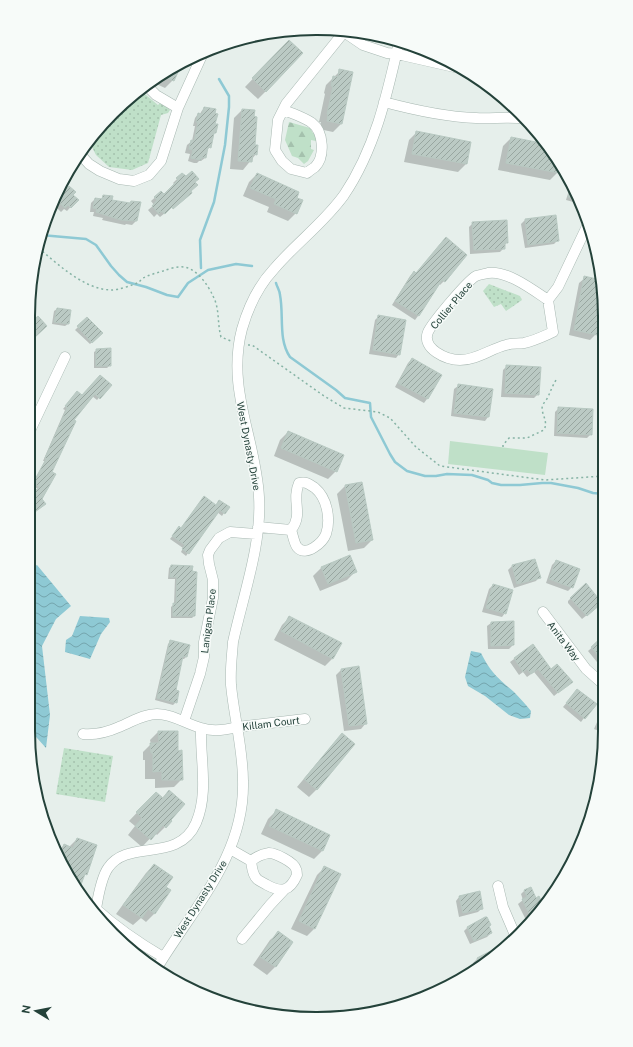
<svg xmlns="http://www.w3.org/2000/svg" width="633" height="1047" font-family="'Public Sans',sans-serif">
<defs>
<pattern id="forest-firs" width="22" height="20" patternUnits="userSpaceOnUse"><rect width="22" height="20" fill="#bfe0c8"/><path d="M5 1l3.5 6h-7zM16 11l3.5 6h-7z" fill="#a4c1ad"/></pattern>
<pattern id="park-dots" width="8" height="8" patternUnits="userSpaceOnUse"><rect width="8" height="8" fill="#bfe0c8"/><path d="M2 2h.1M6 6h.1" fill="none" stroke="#a4c1ad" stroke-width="1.8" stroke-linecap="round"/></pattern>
<pattern id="water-waves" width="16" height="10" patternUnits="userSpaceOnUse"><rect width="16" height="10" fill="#8ec9d4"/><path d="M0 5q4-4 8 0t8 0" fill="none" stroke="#74a5ad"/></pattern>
<pattern id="building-hatch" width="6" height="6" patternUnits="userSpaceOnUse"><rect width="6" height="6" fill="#bbcac4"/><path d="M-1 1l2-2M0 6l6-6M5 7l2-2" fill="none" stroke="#98a6a0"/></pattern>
</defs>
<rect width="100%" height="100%" fill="#e6efeb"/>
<path fill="#bfe0c8" d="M450 441 548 453 545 475 448 464Z"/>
<path fill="url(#forest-firs)" d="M289 122 310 128 313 133 317 134V137L316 141 311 140V149L314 150 308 161 304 164 298 158 292 156 285 140Z"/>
<path fill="url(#park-dots)" d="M140 90 158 105 161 102 170 110 168 113 161 115 148 163 132 170 109 167 96 155 89 141 113 112Z
M489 284 520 296 522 300 506 311 501 304 494 307 483 291Z
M64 748 113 756 105 802 56 794Z"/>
<path fill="url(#water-waves)" d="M37 565 71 606 56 619 42 646 50 715 46 748 28 728V569Z
M80 616 109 618 110 622 101 634 90 659 65 652 66 640 72 636Z
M471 651 481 653C491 673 498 678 514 692 520 698 526 705 531 711L530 718 520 719 509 715 485 696 468 686 465 677Z"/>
<path fill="#0003" d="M281 49 266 91 258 99 245 87Z
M173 68V80L165 88 152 82 151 81 156 76Z
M340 71 352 73 341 124 333 132 319 129 321 122H319L325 94 324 93 326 85Z
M204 108 214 125 215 133 213 135 210 147 207 150 205 158 201 161H199L197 163H194L188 161 190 154 185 153 187 145 192 141 195 126H193L195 118 198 114 200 115 201 112Z
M242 110 256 154 243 170 230 169 234 118Z
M417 132 470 142 466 164 458 172 404 162 409 140Z
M511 138 547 145 560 163 558 172 550 180 498 170 503 146Z
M182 174 180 201 160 217 157 214 154 217 148 210 154 205 151 201 161 192 164 195 175 185 173 183Z
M257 174 296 198V213L288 221 267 212 269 207 243 196 249 182Z
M63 184 77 200 67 211 64 209 61 212 54 205 52 206Z
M571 184 579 202 577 203 566 200Z
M104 196 111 201 129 204 131 202 136 221 132 225 126 224 125 225 102 220 103 218 93 216 94 212H90L91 203 95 199 100 200Z
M525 220 558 240 554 244 525 248 521 224Z
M473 223 507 242 504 246V248L500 252 470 254 469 227Z
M446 238 444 281 440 285 439 284 418 316 415 320 392 305 410 276 414 272 416 274Z
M585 278 602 281 604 294 596 334 590 340 569 335 579 283Z
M57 309 68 324 65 326 52 324 54 311Z
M379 316 399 354 396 358 369 354 375 320Z
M38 317 43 329 30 340 29 339V325Z
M87 318 101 333 90 344 75 330Z
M29 348 33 349 29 361Z
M97 350 110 365 107 368H94V352Z
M412 359 440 375 427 399 424 403 395 387 408 363Z
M507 366 538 394 534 398 501 397 503 370Z
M110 385 97 400 92 396 72 421 51 472 41 499 43 506 39 489 32 486 45 461H43L65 410 63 409 75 395 82 396Z
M458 386 488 417 485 421 451 416 454 389Z
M559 408 591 434 587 438 554 436 555 412Z
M288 432 336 471 328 479 274 456 280 440Z
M345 486 372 540 364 548 348 551 337 494Z
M215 506 224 513 222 516 217 512 186 556 181 552 183 548 170 539 177 530 181 529Z
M556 561 572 587 568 591 546 583 552 565Z
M171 566H192L194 616 192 618H171V607L174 604 175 579H168L169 568Z
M512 566 539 577 536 581 514 588 508 570Z
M321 568 355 572 347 580 320 591 313 576Z
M493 585 505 613 502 617 482 612 489 589Z
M572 597 597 607 582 619 568 603V601Z
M290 617 333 658 325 666 274 640 282 625Z
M491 623 513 645 509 649H488L487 626Z
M604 637V664L601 667 588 651Z
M170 642 186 657 184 659H182L174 690 176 702 173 705 155 700 168 644Z
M533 645 551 670 571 682 554 696 534 672 527 677 523 672 519 675 510 662Z
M341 670 366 723 361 729 344 731 336 675Z
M574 694 584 718 581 722 563 707Z
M604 709V733L594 729 601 713Z
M158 732 177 752 182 779 174 787 155 788V779H145V760H143V752L151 744 150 740Z
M334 743 317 789 309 797 297 787Z
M169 791 165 827 157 835 155 833 142 847 128 835 135 826 129 821 148 801 162 798Z
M276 811 329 836 322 851 314 859 261 834 268 819Z
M77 839 86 874 83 877 78 889 58 851 64 845 69 847Z
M154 865 164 887 169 891 154 914 146 922 141 918 133 925 116 914 146 873Z
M325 867 315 928 307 936 291 929 317 875Z
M559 885 556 891 549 899 547 890 551 887Z
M525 890 535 899 539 898 543 906 527 922 518 904 523 900 521 894Z
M459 897 482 908 478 912 459 917 456 901Z
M488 926 491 933 487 937 470 944 464 931 468 927Z
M278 933 292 942 275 967 267 975 253 965 270 940Z
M501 947V949L492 959 476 968 473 963 477 959Z"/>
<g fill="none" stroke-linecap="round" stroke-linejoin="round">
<path stroke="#8ec9d4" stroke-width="2.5" d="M41 235 86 239 96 245 111 266 119 275 127 282 146 287 167 295 178 297 188 283 208 270 236 264 252 266
M201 268 200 240 214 202 225 145 229 107V96L219 79
M276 283C277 287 280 291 280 295 284 315 278 340 290 357L336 390 345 398 370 403 371 417 390 454 395 462 407 471 425 476H436L447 474 472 475 488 480 492 483 501 485H520L542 483H551L578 488 593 493 604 494"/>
</g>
<path fill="url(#building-hatch)" stroke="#b8c9c2" d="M289 40 303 53 266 92 252 78Z
M174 67 179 70 174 81 160 75Z
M339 69 353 72 342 124 327 121 328 114H327L333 86H331L333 76 338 77Z
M204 107 216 109 215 113 218 114 215 124H218L216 133H214L211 148 208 147 206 158 202 157 201 160 191 158 193 150 189 149 191 140 194 141 198 122H196L198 113 202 114Z
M242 109 255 110 254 116 257 117 255 145H258L257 155 253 154 252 162 238 161Z
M416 131 471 142 467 164 412 154Z
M511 137 546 144 561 164 559 173 506 163Z
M192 171 199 179 195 182 198 185 191 191 192 193 173 209 172 207 165 214 161 211 159 214 152 206 157 200 154 197 161 191 164 194 178 180 176 178 182 173 186 176Z
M257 173 299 192 297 198 303 200 297 214 274 204 276 199 250 188Z
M63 184 67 188 69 186 76 192 73 195 79 200 71 208 68 205 65 208 55 199Z
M572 185 575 194 578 200 568 197Z
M103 195 113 196 112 200 130 203 131 201 141 202 137 221 121 220 96 212 97 209 93 208 95 198 102 199Z
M556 215 559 241 528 245 525 219Z
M507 220 508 243H505V249L474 250 472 222Z
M446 237 467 255 445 282 442 280 419 316 395 301 414 271 416 273Z
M584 276 601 280 604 297 597 335 574 330Z
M57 308 71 310 69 324 54 322Z
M378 315 406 320 400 355 373 350Z
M38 316 47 326 33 339 29 334V324Z
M87 317 103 333 92 343 77 326Z
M111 348V366H96V349Z
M412 358 442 375 428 399 398 383Z
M506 365 541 367 539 395 505 393Z
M100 375 112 385 100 399 95 394 74 420 76 421 52 472 56 474 42 499 46 504 28 517V495L40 487 33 483 46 459 45 458 67 408 65 406 77 391 82 395Z
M458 384 493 389 489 417 454 413Z
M558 407 593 409 592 435 557 433Z
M288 431 344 455 337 472 281 448Z
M362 482 373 540 356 543 345 485Z
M204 496 216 505 219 500 230 507 225 514 220 510 189 554 182 549 185 545 172 536 179 526 181 528Z
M350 555 357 572 328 584 321 567Z
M535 559 541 578 517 584 512 565Z
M556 560 580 569 573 588 549 579Z
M171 565 193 566 192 571 197 572 195 616H173V603L176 604 177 577H170Z
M586 583 602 603 587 616 570 598Z
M493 584 513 590 506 614 486 608Z
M289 616 342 643 333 659 281 631Z
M514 621V645L491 646V622Z
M604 635V663L591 647Z
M170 640 190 645 187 657 183 656 176 690 179 691 177 703 157 698Z
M533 644 551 669 557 664 573 682 558 693 538 669 531 674 527 669 523 672 514 658Z
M359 666 367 724 349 726 341 669Z
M577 689 597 704 585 719 566 703Z
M158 731H178V751L182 750 183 780H162V771L153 772V753H151L150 743H159Z
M342 733 355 744 317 790 304 779Z
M169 790 185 804 171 820 172 821 166 828 163 825 151 840 135 826 142 818 136 812 156 792 163 798Z
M276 809 330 835 323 851 269 826Z
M77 838 97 845 87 875 85 874 79 890 63 859 65 854 61 852 64 844 73 848Z
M154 864 173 877 166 887 171 890 155 914 148 909 142 918 123 905Z
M324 866 341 874 315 929 299 921Z
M531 887 536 898 539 896 543 905 531 918 522 899 527 897 524 890Z
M480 891 483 909 463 913 459 896Z
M485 917H487L491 925 489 926 492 933 474 941 467 927Z
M278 931 293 942 276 967 260 957Z
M506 943 492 959 480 966 477 958Z"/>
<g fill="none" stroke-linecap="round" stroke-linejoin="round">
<g stroke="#a8b8b2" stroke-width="11">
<path id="street" d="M341 30 363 45 387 53 397 54 463 69
M146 85 156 95 178 108
M384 102C414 110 445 117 476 118 493 119 509 116 526 119
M283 110C290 112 307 119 312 123 324 132 325 157 315 167 312 169 309 171 307 173L291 169 282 161 275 150 278 120 286 104 344 32
M79 153 89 164 100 171 119 179 134 181 149 175 161 161 178 108 204 51
M548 300C533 290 507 270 488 273 484 274 479 275 476 276 467 281 432 323 428 332 421 349 447 360 460 360 477 360 490 349 506 345 512 343 518 344 524 343 534 341 544 336 553 332L548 300 558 287 588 224
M28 435 65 357
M258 527 291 530C293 535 294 543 297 547 306 558 323 542 326 534 331 519 327 498 315 488 309 484 306 481 299 483 291 501 304 514 291 530
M543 612 586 669 604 685
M184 721 200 674 204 657V642L213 598V580L209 564 208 555 210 550 219 538 230 532 257 534
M83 734C96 735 108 732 119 727 132 722 143 714 157 714 173 714 186 724 201 728 213 732 226 730 237 727L305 719
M230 849 251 861C256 857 262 854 269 853 275 853 294 862 296 869 297 871 297 873 297 875 290 891 282 893 267 885 264 883 259 881 257 879 252 874 252 867 251 861
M498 886 503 907 515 935
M242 939 270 905 284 890
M163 957C139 943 117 928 96 909 98 897 101 878 108 868 128 838 178 864 196 823 209 793 200 759 201 728
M157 968C193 908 245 856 243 781 243 749 234 717 231 685 230 670 232 656 233 642 243 596 262 544 259 497 256 439 226 389 242 329 248 308 259 285 274 269 296 243 324 223 344 195 375 149 387 95 399 42"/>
</g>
<path stroke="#86b3a5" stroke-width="1.5" stroke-dasharray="2 3" stroke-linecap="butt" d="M38 250 42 251C61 267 86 290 112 290 118 290 134 285 139 282 140 281 141 280 143 278 149 275 156 273 163 271 169 269 177 266 184 267 197 269 208 285 213 296 220 309 217 323 221 337L231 341
M248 345H252L324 396 344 408 378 412 390 418 416 447 440 466 545 480 604 476
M503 447V445L509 438H527L544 430C548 422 543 417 542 409 542 404 546 401 548 397 551 390 552 387 556 380"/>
<use href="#street" stroke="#fff" stroke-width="10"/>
</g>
<g text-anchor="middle" stroke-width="3" stroke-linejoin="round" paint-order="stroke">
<g font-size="10" fill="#24423a" stroke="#f7fbf9">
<text transform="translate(451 305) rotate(-50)" y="4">Collier Place</text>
<text transform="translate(249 446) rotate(79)" y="4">West Dynasty Drive</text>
<text transform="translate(208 621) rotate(-83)" y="4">Lanigan Place</text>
<text transform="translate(564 641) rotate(53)" y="4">Anita Way</text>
<text transform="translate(271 723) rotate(-7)" y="4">Killam Court</text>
<text transform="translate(200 899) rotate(-58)" y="4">West Dynasty Drive</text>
</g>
</g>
<path d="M0 0H633V1047H0ZM316 35H317A281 281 0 0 1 598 316V731A281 281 0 0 1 317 1012H316A281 281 0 0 1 35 731V316A281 281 0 0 1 316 35Z" fill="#f7fbf9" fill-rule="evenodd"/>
<path fill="none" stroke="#24423a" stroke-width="2" d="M316 35H317A281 281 0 0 1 598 316V731A281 281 0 0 1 317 1012H316A281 281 0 0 1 35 731V316A281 281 0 0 1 316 35Z"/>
<g transform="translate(36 1011) rotate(280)" stroke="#f7fbf9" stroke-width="3" paint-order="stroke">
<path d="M0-3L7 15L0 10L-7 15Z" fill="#24423a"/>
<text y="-6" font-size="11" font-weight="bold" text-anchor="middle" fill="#24423a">N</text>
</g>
</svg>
